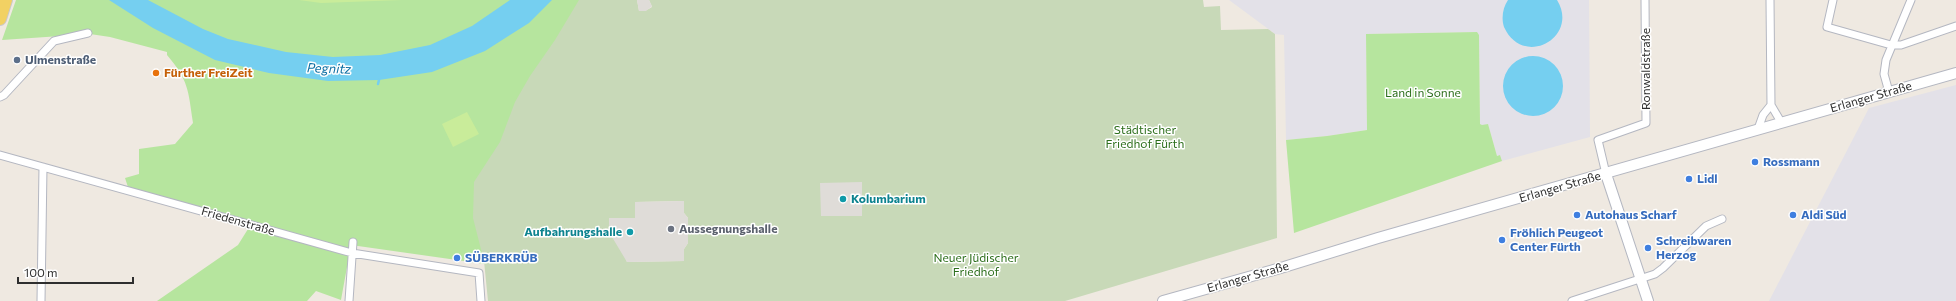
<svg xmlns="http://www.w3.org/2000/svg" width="1956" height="301" font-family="Commissioner,sans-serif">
<rect width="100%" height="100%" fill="#efe9e1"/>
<path fill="#e3e1e8" d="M1229 0H1589L1590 137 1502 161 1500 155 1497 156 1488 124 1482 126 1480 124 1479 35 1476 32 1366 34 1367 130 1327 136 1286 140 1284 35 1275 34Z
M1956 85V301H1769L1869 108Z"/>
<path fill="#b6e59e" d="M16 0H598L485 264 351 245 341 300 316 291 307 301H157L238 245 248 229 129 190 125 178 139 174V149L175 144 193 123C188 90 189 81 167 55V52L110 37 90 34 2 40Z
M1477 32 1479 35 1480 124 1482 125 1488 124 1497 156 1500 155 1502 161 1294 233 1286 140 1327 136 1367 130 1366 34Z"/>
<path fill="#c8d9b8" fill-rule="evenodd" d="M579 0H637L639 11C645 11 647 10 652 7L649 0H1203L1204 7 1220 6 1221 30 1268 29 1275 34 1277 238 1065 301H488L484 261 473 218 474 182 500 142 515 102 530 76 555 40ZM684 201V213L688 218V243L684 249V261L627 262 609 218H635V202Z"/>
<path fill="#c9ec9a" d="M299 0H402L321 3Z
M467 112 479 134 453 147 442 124Z"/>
<path fill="#dfdcd8" d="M637 0H649L652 6 646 11H639Z
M862 182V216H821L820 183Z
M684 201V213L688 218V243L684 249V261L627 262 609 232V218H635V202Z"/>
<path fill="#75cff0" d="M109 0H148L203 29 228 39 286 52 333 57 380 55 430 45 472 26 510 0H552L529 23 485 51 432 72 379 80 328 81 269 73 215 60 153 28Z
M1508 0H1557C1580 37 1523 69 1504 27 1501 18 1503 7 1508 0Z
M1503 86a30 30 0 1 1 60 0a30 30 0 1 1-60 0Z"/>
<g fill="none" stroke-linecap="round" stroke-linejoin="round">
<path stroke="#75cff0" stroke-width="2.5" d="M378 84 379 80"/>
<g stroke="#b4b7c1" stroke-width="9">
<path id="minor" d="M1770 0 1771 105 1781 122
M1833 0 1827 27 1891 45H1901L1956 26
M1889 92 1884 74 1886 60 1911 0
M0 97 4 95 54 41 88 33
M1758 129 1763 115 1771 105
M0 155 352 253 479 273 481 301
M1606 174 1598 140 1646 123 1645 0
M41 301 43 167
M349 301 353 242
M1572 301 1655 274 1663 268 1706 226 1722 219"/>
</g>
<g stroke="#b4b7c1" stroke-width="12">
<path id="secondary" d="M1606 174 1648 301
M1163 301 1284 267 1378 238 1956 73"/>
</g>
<g stroke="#c9c9c9" stroke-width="14">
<path id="primary" d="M0 19 6 0"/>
</g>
<use href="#minor" stroke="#fff" stroke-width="7"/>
<use href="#secondary" stroke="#fff" stroke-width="10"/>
<use href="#primary" stroke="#f2d163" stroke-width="12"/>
</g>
<circle fill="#5c6f8a" stroke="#fff" stroke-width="1.5" cx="17" cy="60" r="4"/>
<circle fill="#e8710a" stroke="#fff" stroke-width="1.5" cx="156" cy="73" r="4"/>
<g fill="#3f7fe0" stroke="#fff" stroke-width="1.5">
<circle cx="1755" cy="162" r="4"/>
<circle cx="1689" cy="179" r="4"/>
<circle cx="1577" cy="215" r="4"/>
<circle cx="1793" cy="215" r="4"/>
<circle cx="1502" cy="240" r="4"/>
<circle cx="1648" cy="248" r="4"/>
<circle cx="457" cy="258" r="4"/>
</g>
<g fill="#0f9aa8" stroke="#fff" stroke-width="1.5">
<circle cx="843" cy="199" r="4"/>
<circle cx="630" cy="232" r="4"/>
</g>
<circle fill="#6b7280" stroke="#fff" stroke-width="1.5" cx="671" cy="229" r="4"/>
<g text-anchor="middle" stroke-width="3" stroke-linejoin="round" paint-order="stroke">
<g font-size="12" font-weight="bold" fill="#4e5e75" stroke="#fff" text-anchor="start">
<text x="25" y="64">Ulmenstraße</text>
</g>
<g font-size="12" fill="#2e2e2e" stroke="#fff">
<text transform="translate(1646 69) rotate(-90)" y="4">Ronwaldstraße</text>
<text transform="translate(1871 97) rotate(-16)" y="4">Erlanger Straße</text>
<text transform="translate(1560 187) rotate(-16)" y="4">Erlanger Straße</text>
<text transform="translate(238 221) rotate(16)" y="4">Friedenstraße</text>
<text transform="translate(1248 277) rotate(-16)" y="4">Erlanger Straße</text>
</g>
<g font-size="12" font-weight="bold" fill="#c56008" stroke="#fff" text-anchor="start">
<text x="164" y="77">Fürther FreiZeit</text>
</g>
<g font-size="12" fill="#2c6e1b" stroke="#fff">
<text x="1423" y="97">Land in Sonne</text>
<text x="1145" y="134">Städtischer<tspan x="1145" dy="14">Friedhof Fürth</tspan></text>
<text x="976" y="262">Neuer Jüdischer<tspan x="976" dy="14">Friedhof</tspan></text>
</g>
<g font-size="12" font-weight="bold" fill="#366cbe" stroke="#fff" text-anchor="start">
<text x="1763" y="166">Rossmann</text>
<text x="1697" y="183">Lidl</text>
<text x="1585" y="219">Autohaus Scharf</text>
<text x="1801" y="219">Aldi Süd</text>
<text x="1510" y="237">Fröhlich Peugeot<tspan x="1510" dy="14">Center Fürth</tspan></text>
<text x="1656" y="245">Schreibwaren<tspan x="1656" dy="14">Herzog</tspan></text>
<text x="465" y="262">SÜBERKRÜB</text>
</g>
<g font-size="12" font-weight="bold" fill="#0d838f" stroke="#fff" text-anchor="start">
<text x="851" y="203">Kolumbarium</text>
<text x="622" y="236" text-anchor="end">Aufbahrungshalle</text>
</g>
<g font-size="12" font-weight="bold" fill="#5b616d" stroke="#fff" text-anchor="start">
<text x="679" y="233">Aussegnungshalle</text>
</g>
<g font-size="13" font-style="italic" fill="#0d6fa3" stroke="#fff">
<text transform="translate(329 68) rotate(2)" y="5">Pegnitz</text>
</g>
</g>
<path d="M18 277v6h115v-6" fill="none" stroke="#2e2e2e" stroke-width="2"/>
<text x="24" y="277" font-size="12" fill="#2e2e2e" stroke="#ffffff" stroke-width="3" paint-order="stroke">100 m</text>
</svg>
